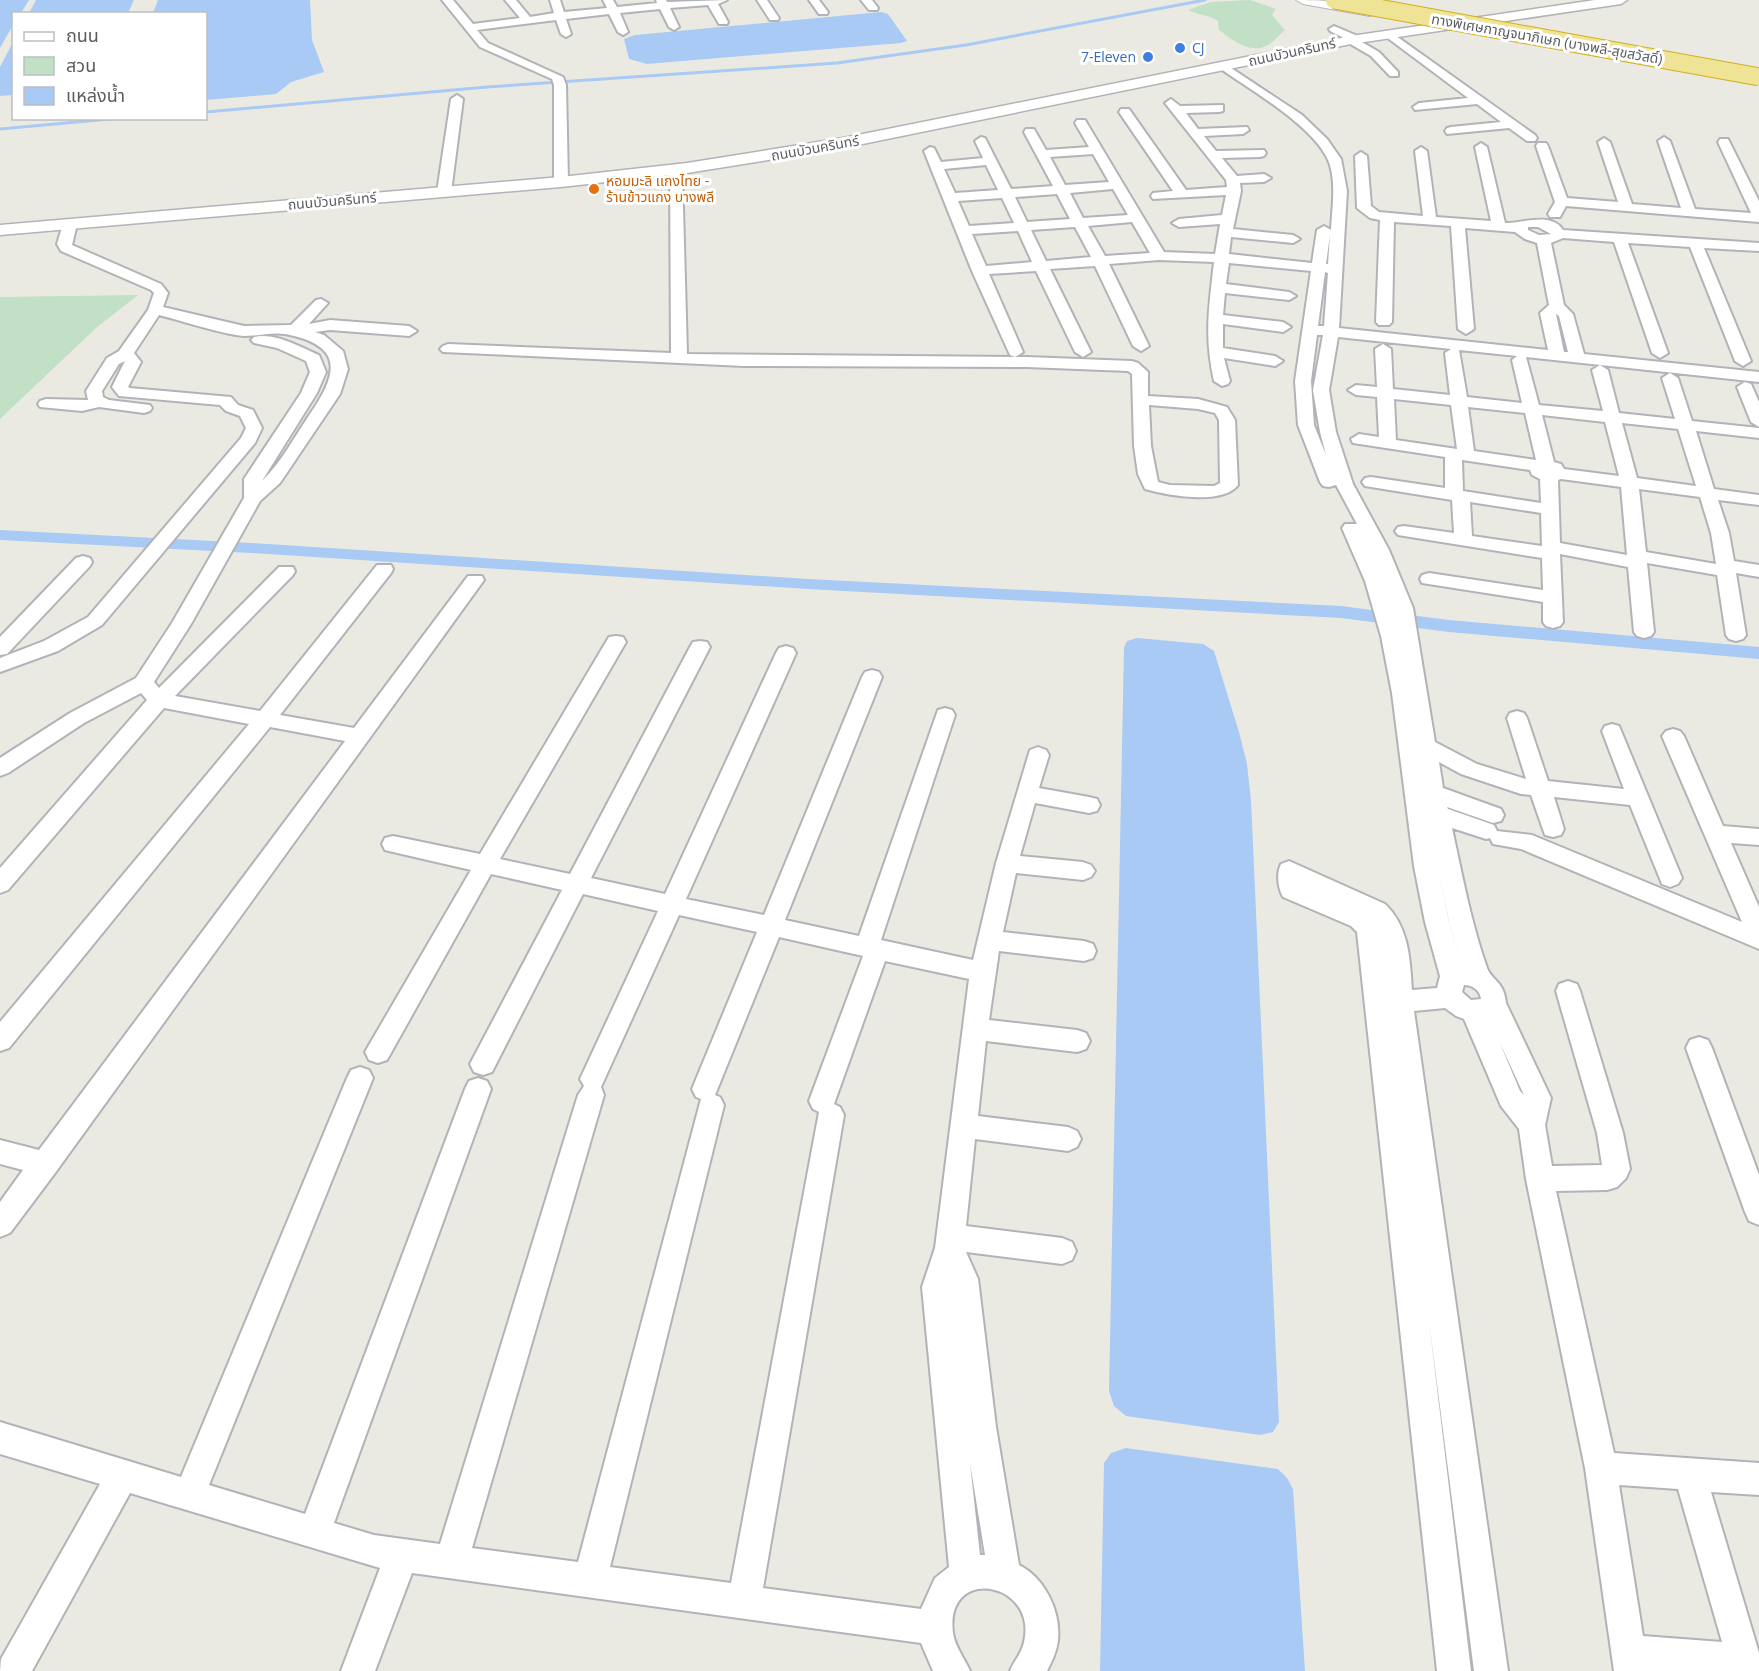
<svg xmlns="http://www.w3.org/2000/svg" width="1759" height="1671" font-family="'Open Sans','Noto Sans Thai',sans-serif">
<rect width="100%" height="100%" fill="#ebeae2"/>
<path fill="#c1e0c5" d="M1250 0 1276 9 1272 15 1285 30C1279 35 1273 43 1266 46 1249 54 1231 39 1219 30L1218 21C1209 15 1199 15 1188 10L1211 2Z
M138 295 96 328 0 419V297Z"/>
<path fill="#a9caf4" d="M0 0H29L21 13 14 14 13 25 0 48Z
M36 0H134L128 13H29Z
M158 0H310L312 40 324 72 291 82 276 94 206 100V14L153 13Z
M881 12 888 14 907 41 901 43 647 64 629 59 624 39 635 35Z
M13 42V95L0 96V67Z
M1137 638 1203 644 1214 651 1239 732 1247 764 1251 801 1279 1422 1273 1432 1260 1435 1126 1416 1114 1406 1109 1391 1124 647 1127 641Z
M1126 1448 1278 1469 1287 1478 1293 1489 1305 1671H1100L1104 1463 1111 1453Z"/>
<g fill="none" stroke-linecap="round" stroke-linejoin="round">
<path stroke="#a9caf4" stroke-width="3" d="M206 112 487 87 837 63 966 45 1205 0
M0 129 121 118"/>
<path fill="#a9caf4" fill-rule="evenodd" d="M0 530 268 544 808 579 1341 606 1449 620 1759 647V659L1449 632 1341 618 808 589 268 554 0 540Z"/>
<g stroke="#b2b3b8" stroke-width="4">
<path id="minor" d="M442 0H453L473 24 520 18 505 0H516L530 17 554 13 550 0H560L564 12 607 8 603 0H613L617 7 657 3 656 0H666L667 2 727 0 718 4 728 22 727 24H719L708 5 670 8 679 27 674 30 669 27 660 9 620 13 628 32 623 35 618 32 609 14 566 19 571 34 566 37 561 34 556 20 477 30 488 43 563 77 566 85 568 182 561 186 554 182V85L552 79 480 47Z
M757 0H767L779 18 778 20H770Z
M809 0H819L828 12 827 14H819Z
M861 0H872L878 8 877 10H869Z
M1334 26 1360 37V41L1379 52 1398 72V76H1390L1371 56 1347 42 1346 39 1330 31 1329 29Z
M1389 31 1535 135 1537 138 1535 141H1527L1509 128 1447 134 1445 131 1447 128 1451 127 1501 122 1477 104 1415 110 1413 107 1419 103 1468 98 1385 36 1384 34Z
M1225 64 1302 115 1327 139 1341 159 1347 191 1339 328 1548 350 1540 313 1549 305 1537 243 1525 239 1515 232 1465 228 1474 329 1466 334 1458 329 1451 226 1394 222 1392 322 1389 325H1379L1376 322 1380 220 1370 218 1357 208 1355 156 1361 152 1367 156 1371 206 1379 212 1423 216 1415 151 1421 147 1427 151 1436 217 1491 221 1475 147 1481 143 1487 147 1505 223C1521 224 1551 211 1563 230L1759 243V251L1704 248 1751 361 1743 366 1735 361 1690 247 1628 243 1668 353 1660 358 1652 353 1614 242 1563 238 1551 243 1564 305 1573 314 1584 354 1759 372V382L1526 357 1539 405 1603 411 1592 370 1600 365 1608 370 1619 413 1675 419 1662 378 1670 373 1678 378 1692 421 1759 428V438L1696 431 1714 489 1759 495V505L1718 500 1729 533 1734 561 1759 565V577L1736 573 1746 635 1743 639 1736 641 1729 639 1726 635 1717 575 1647 563 1654 632 1651 636 1644 638 1637 636 1634 632 1628 567 1560 554 1563 622 1560 626 1553 628 1546 626 1543 622V602L1422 583 1420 579 1422 575 1429 573 1543 590 1542 558 1404 536 1398 535 1395 531 1398 527 1404 526 1454 533 1452 500 1371 487 1365 486 1362 482 1365 478 1371 477 1445 488V457L1353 443 1351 439 1359 434 1379 437 1377 397 1356 395 1348 390 1356 385 1377 387 1375 349 1383 344 1391 349 1393 389 1450 395 1445 353 1451 349 1338 337 1329 390 1336 432 1353 484 1389 550 1413 608 1435 742 1477 764 1526 779 1507 718 1510 713 1517 711 1524 713 1527 718 1548 781 1624 789 1602 731 1605 726 1612 724 1619 726 1682 878 1678 884 1670 887 1662 884 1630 805 1554 797 1564 829 1561 835 1553 837 1545 835 1531 795 1521 794 1461 774 1439 762 1443 788 1501 809 1504 815 1501 821 1493 823 1447 807 1448 809 1494 825 1497 831 1532 835 1742 922 1662 736 1666 731 1673 729 1680 731 1684 736 1723 826 1759 829V845L1731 843 1759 907V949L1521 849 1493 844 1490 838 1486 839 1452 828C1462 874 1471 923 1487 968 1492 981 1504 981 1506 1003L1551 1098 1545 1125 1552 1166 1602 1165 1597 1133 1556 991 1559 984 1568 981 1577 984 1580 991 1623 1133 1630 1169 1626 1178 1617 1187 1607 1190 1556 1191 1614 1453 1759 1463V1495L1711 1492 1759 1653V1671H1614L1585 1468 1526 1179 1519 1129 1501 1106 1464 1019 1456 1016 1445 1008 1414 1011 1508 1671H1474L1429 1321 1471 1671H1437L1357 932 1351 926 1283 897C1278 888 1276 874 1281 864L1289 861 1385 904C1409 927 1410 959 1412 990L1437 988 1440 976 1425 922 1414 866 1392 693 1381 636 1365 581 1342 528 1345 524H1357L1336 485 1329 487 1323 486 1320 482 1298 425 1295 381 1311 271 1229 263 1226 284 1289 292 1296 296 1289 300 1225 293 1223 315 1283 322 1291 327 1283 332 1223 324V348L1275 356 1283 361 1275 366 1224 358 1230 381 1228 384 1222 386 1214 381C1204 336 1209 307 1214 262L1159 260 1109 264 1149 346 1141 351 1133 346 1095 266 1050 269 1091 352 1083 357 1075 352 1036 271 989 274 1023 352 1015 357 1010 355 972 271 924 151 930 147 934 148 941 162 983 158 975 141 981 137 985 138 1011 189 1053 186 1024 132 1026 129H1034L1046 150 1089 147 1075 123 1077 120H1085L1164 252 1215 254 1220 224 1179 227 1172 223 1179 219 1222 215 1226 195 1153 199 1151 196 1153 193 1173 191 1119 112 1121 109H1129L1186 190 1227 187 1226 180 1165 103 1171 99 1180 106 1223 105V111L1219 112 1186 113 1198 129 1247 127 1249 130 1243 134 1204 136 1216 151 1264 150 1266 153 1264 156 1260 157 1222 158 1237 176 1264 174 1271 178 1264 182 1240 183 1241 191 1233 229 1293 235 1300 239 1293 243 1231 237 1229 254 1312 263 1317 230 1324 226 1331 230C1332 209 1336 186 1330 165 1319 129 1252 91 1221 69L1219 67ZM1093 154 1109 182 1065 185 1050 157ZM986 165 998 190 955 193 944 169ZM1113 189 1128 215 1083 218 1070 193ZM1057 194 1070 219 1027 222 1015 197ZM1002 198 1014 223 969 226 958 201ZM1132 222 1150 253 1105 256 1088 226ZM1075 227 1091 257 1046 261 1031 230ZM1528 227H1538L1551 234 1539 235 1528 230ZM1018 231 1032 262 986 266 972 234ZM1330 235 1328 264H1326ZM1325 272 1328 273 1324 326H1318ZM1556 314 1559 316 1568 352H1564ZM1317 335H1323L1313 390 1320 432 1326 455 1314 425 1311 381ZM1459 350 1517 356 1512 360 1522 403 1467 397ZM1394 399 1451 405 1457 449 1396 440ZM1468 407 1525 413 1536 460 1474 451ZM1542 415 1605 422 1619 476 1564 469 1561 464 1554 462ZM1622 423 1678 429 1696 486 1637 478ZM1462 460 1530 470 1532 475 1540 479 1541 503 1463 491ZM1561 479 1621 487 1627 555 1560 543 1558 480ZM1639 489 1700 497 1711 533 1716 564 1646 552ZM1470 502 1541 513 1542 546 1472 536ZM1437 862 1450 926 1461 965 1449 922ZM1464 985C1472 985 1480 990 1481 999L1471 1000 1462 992ZM1499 1041 1524 1095 1520 1091ZM1619 1485 1678 1489 1722 1642 1643 1636Z
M457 95 463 99 451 192 444 196 437 192 451 99Z
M1664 137 1670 141 1695 209 1751 213 1718 142 1720 139H1728L1759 201V222L1566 206 1560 217H1550L1548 214 1555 202 1536 146 1538 143H1546L1548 146 1567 198 1618 202 1598 142 1604 138 1610 142 1632 204 1681 208 1658 141Z
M676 166 682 170 687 354 1027 357 1132 361 1138 363 1148 372V396L1198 399 1227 407 1235 420 1238 485C1222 506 1166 495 1145 489L1138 474 1134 446 1132 374 1128 371 1027 367 744 366 443 352 440 349 443 346 448 344 671 353 670 170ZM1149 405 1198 409 1215 413 1219 420 1220 483 1214 486 1170 485 1158 482 1151 446Z
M70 220 77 224 72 245 161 284 168 293 163 307 244 326 291 325 316 300 321 299 328 303 309 324 330 320 409 326 417 331 409 336 330 330 315 332 324 335 343 351 348 369 340 394 280 483 260 501 191 624 154 682 159 688 279 567H293L295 571 293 575 175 696 260 711 377 565H391L393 569 391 573 280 715 354 728 468 576H482L484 580 55 1173 10 1233 0 1237V1202L23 1170 0 1164V1140L39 1150 345 741 270 727 9 1048 0 1051V1022L249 724 164 708 8 890 0 893V868L147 700 141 693 84 723 8 773 0 776V758L70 713 136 678 172 623 244 498V479L301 393 310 372 306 361 277 348 254 343 251 340 254 337C275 332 300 347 319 355L326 372 317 393 262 481C281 463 295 436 310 414 340 371 342 345 285 334 272 332 258 336 244 336 221 334 183 321 159 315L134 353 141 362 128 387 130 388 231 397 238 405 253 410 262 428 255 443 102 625 58 651 0 672V658L44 641 88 617 241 438 246 428 240 416 226 411 220 405 119 396 112 387 125 361 119 364 102 391 103 397 109 400 150 405 152 408 150 411 144 413 99 407 82 411 40 407 38 404 40 401 46 399 88 400 86 391 107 358 119 351 148 310 154 293 151 290 61 251 57 244 63 224Z
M1745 382 1751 384 1759 402V427L1751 422 1737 387Z
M83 556 90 558 92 562 90 566 7 654 0 655V637L76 558Z
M616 636 623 637 626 642 500 859 570 874 690 647 693 642 700 641 707 642 710 647 591 878 665 894 776 653 779 648 786 646 793 648 796 653 686 899 764 915 862 677 865 672 872 670 879 672 882 677 785 920 859 936 938 710 945 708 952 710 955 715 881 940 973 960 996 863 1030 750 1038 747 1046 750 1049 755 1039 788 1089 797 1097 799 1100 805 1097 811 1089 813 1035 803 1020 856 1083 862 1091 865 1095 871 1091 877 1083 880 1016 873 1003 932 1084 941 1093 944 1096 951 1093 958 1084 961 999 951 989 1020 1077 1030 1086 1033 1090 1041 1086 1049 1077 1052 986 1041 978 1116 1068 1127 1077 1131 1081 1139 1077 1147 1068 1151 975 1139 966 1226 1062 1238 1072 1242 1076 1251 1072 1260 1062 1264 966 1252 978 1279 996 1427 1019 1565C1045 1578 1061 1612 1058 1640 1057 1651 1052 1661 1047 1671H1010C1013 1663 1020 1655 1023 1646 1042 1582 944 1563 953 1633 955 1647 965 1659 970 1671H933L921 1643 412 1573 375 1671H341L380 1568 130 1493 32 1671H0L1 1659 100 1484 0 1454V1422L181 1477 347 1078 351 1070 360 1067 369 1070 373 1078 209 1485 305 1514 465 1089 469 1081 478 1078 487 1081 491 1089 334 1523 374 1535 440 1544 578 1095 584 1086 580 1079 658 911 583 894 492 1072 483 1075 474 1072 470 1064 562 890 491 874 387 1060 378 1063 369 1060 365 1052 471 870 393 852 385 850 382 844 385 838 393 836 480 854 606 642 609 637ZM679 915 757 932 692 1089 696 1097 701 1099 578 1562 472 1548 604 1095 601 1087ZM779 937 863 956 809 1101 813 1109 819 1112 731 1583 610 1567 724 1105 720 1097 715 1095ZM885 961 969 979 935 1248 922 1287 949 1567 935 1578 921 1609 763 1588 844 1115 840 1107 834 1104ZM970 1463 985 1555H980Z
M1699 1037 1708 1040 1712 1048 1759 1175V1225L1749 1221 1745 1212 1686 1048 1690 1040Z"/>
</g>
<g stroke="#b2b3b8" stroke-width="3">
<path id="tertiary" d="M1595 0H1627L1621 4 1351 44 843 148 687 173 561 187 0 235V225L561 177 687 163 843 138 1351 36Z"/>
</g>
<g stroke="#b4b5bb" stroke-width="2">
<path id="secondary" d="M1296 0C1313 0 1367 1 1377 12L1370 16 1303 4Z"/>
</g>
<use href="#minor" fill="#fff" fill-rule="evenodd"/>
<use href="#tertiary" fill="#fff" fill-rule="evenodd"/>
<use href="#secondary" fill="#fff" fill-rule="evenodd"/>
<g stroke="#d2af1b" stroke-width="19" stroke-linecap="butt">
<path id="motorway-bridge" d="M1334 0 1759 77"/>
</g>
<use href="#motorway-bridge" stroke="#efe495" stroke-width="17"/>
</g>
<g fill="#3f7fe0" stroke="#fff" stroke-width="2">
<circle cx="1180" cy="48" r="6"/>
<circle cx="1148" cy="57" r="6"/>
</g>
<circle fill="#e8710a" stroke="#fff" stroke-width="2" cx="594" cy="189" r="6"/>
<g text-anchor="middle" stroke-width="6" stroke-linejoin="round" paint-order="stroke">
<g font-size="14" fill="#5a5c61" stroke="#fff">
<text transform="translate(1547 39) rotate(10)" y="5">ทางพิเศษกาญจนาภิเษก (บางพลี-สุขสวัสดิ์)</text>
<text transform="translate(1292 52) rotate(-12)" y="5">ถนนบัวนครินทร์</text>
<text transform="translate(815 148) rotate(-10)" y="5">ถนนบัวนครินทร์</text>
<text transform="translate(332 201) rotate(-5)" y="5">ถนนบัวนครินทร์</text>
</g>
<g font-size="14" fill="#366cbe" stroke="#fff" text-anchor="start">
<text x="1192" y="53">CJ</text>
<text x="1136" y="62" text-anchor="end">7-Eleven</text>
</g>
<g font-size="14" fill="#c56008" stroke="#fff" text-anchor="start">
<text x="606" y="186">หอมมะลิ เเกงไทย -<tspan x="606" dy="16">ร้านข้าวแกง บางพลี</tspan></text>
</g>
</g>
<rect x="12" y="12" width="195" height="108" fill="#ffffff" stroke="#bdbec0" stroke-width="1.5"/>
<rect x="24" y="32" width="30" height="9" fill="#ffffff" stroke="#bdbec0" stroke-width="1.5"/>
<text x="66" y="42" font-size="18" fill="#5a5c61">ถนน</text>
<rect x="24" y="57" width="30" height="18" fill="#c1e0c5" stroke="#bdbec0" stroke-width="1.5"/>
<text x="66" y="72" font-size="18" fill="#5a5c61">สวน</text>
<rect x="24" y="87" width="30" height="18" fill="#a9caf4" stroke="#bdbec0" stroke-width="1.5"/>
<text x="66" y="102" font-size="18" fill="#5a5c61">แหล่งน้ำ</text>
</svg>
